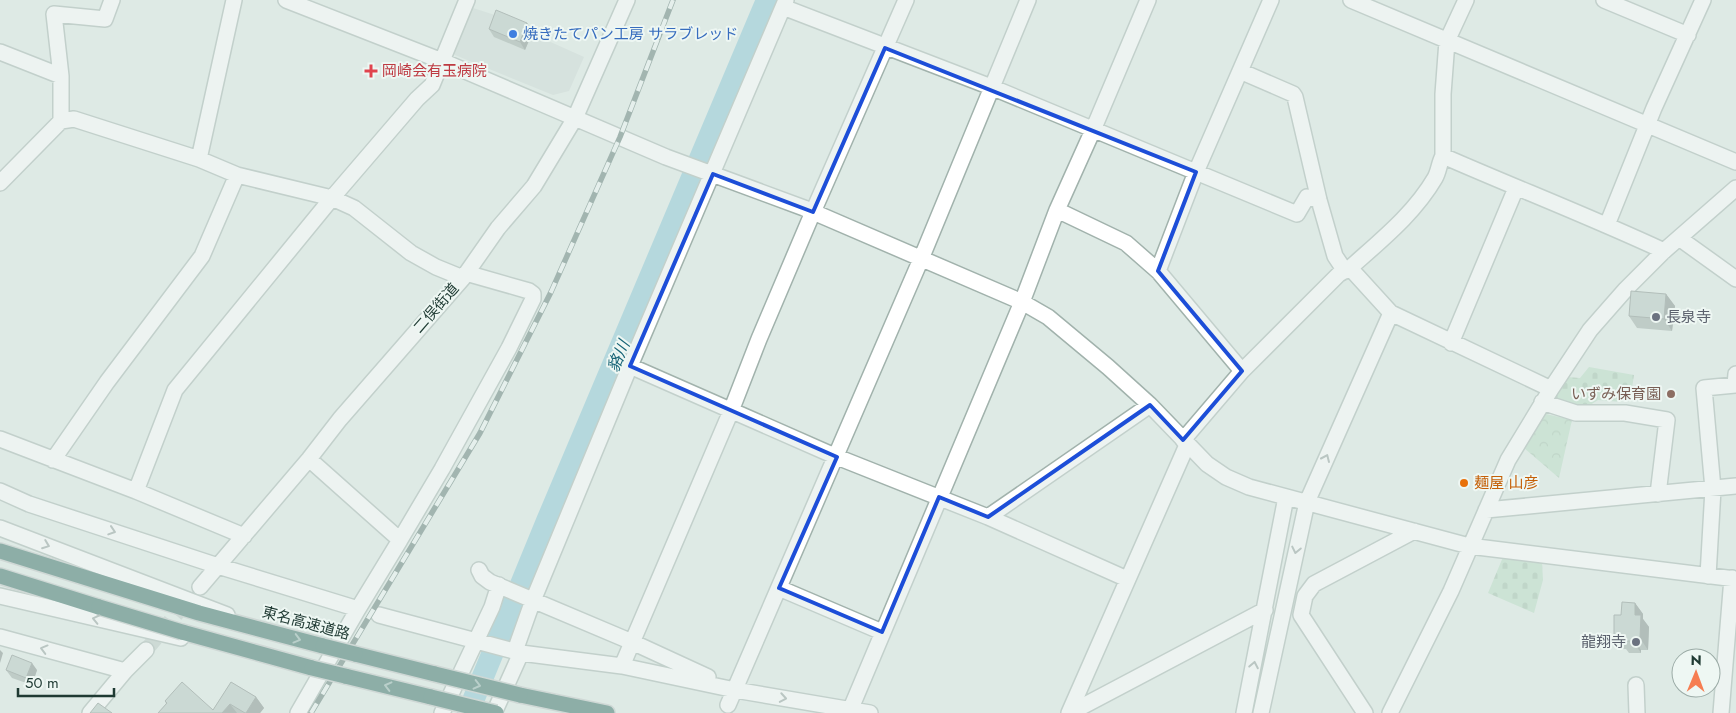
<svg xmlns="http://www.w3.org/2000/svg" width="1736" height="713" font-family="Jost,'Noto Sans JP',sans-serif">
<defs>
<pattern id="forest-crowns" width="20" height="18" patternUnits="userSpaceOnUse" patternTransform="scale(1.25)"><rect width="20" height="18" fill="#b6dcc1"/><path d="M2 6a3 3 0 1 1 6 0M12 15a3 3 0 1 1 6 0" fill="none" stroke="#9cbea6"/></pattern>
<pattern id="cemetery-stones" width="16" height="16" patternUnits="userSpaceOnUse" patternTransform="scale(1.25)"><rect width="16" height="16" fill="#b6dcc1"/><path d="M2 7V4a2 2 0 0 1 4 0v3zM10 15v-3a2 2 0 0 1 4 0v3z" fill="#9cbea6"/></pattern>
</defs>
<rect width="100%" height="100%" fill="#deeae5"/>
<path fill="#ccdad4" d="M470 7 501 17 536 32 535 35 584 57 569 91 553 95 455 55 452 49Z"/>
<path fill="url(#forest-crowns)" d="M1546 414 1572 420 1559 478 1524 448Z"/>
<path fill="url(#cemetery-stones)" d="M1589 367 1634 375 1631 395 1623 393 1622 402 1598 400 1584 409 1553 398 1567 377 1580 378Z
M1503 557 1542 562 1543 580 1534 613 1488 593Z"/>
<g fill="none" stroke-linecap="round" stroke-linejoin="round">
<path stroke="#84c4d2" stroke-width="22" d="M468 713 547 521 767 0"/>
<path stroke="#b8c7c1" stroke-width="15" stroke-dasharray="15 8" stroke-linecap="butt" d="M146 650 189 599"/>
<g stroke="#a1b2ac" stroke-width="18">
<path id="minor" d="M286 0 442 61 666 157 804 208 1022 302 1048 317 1108 367 1150 405 1207 464 1226 477 1249 487 1469 546 1736 579
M1351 0 1736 162
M1604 0 1688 35
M783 7 991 87 1297 214 1307 197 1319 200
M0 52 61 76
M1240 71 1293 94 1295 97 1319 200 1335 256 1345 271
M61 121V76L54 14 105 19 112 0
M1443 156C1516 188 1591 217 1664 251
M199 159 234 0
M0 183 61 121 74 119 199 159 237 175 332 198 354 208 411 253 436 267 463 278
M1057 210 1126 243 1158 271 1242 371
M1607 225 1654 108 1703 0
M1679 238 1736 279
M1350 268 1391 313 1551 389
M1158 271 1196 172 1271 0
M1451 343 1516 188
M630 366 837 457 988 517 1127 579
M1542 402 1576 413H1625L1667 420 1658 494
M0 439 136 491 244 536
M1183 440 1242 371 1339 274 1350 268C1381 240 1414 214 1435 178 1439 171 1439 163 1443 156V94L1447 41 1466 0
M53 460 107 382 202 256 237 175
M0 491 29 504 218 566 358 609
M136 491 175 390 332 198 417 99 432 85 467 0
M1486 510 1736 486
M988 517 1150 405
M0 528 227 615
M400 540 442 469 509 348 533 299V294L529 291 466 273
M479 570 482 576 490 582 632 642 708 677
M1708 576 1713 489 1704 388 1735 385 1736 374
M200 587 309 459 340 419 463 278 498 228 534 186 575 118 627 0
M779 588 882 632
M0 596 181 638
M379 615 521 653 622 666 735 690 870 713
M0 637 125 671
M515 651 532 603 630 366 786 0
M622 666 731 411 759 339 813 212 906 0
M1636 685 1637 713
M728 705 921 259 1028 0
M90 713 125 671 146 650
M298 713 358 609 400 540 309 459
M442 713 492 607 499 585
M494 713 521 653
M849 713 1022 302 1057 210 1093 130 1148 0
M1069 713 1187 445
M1070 713 1265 610
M1244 713 1286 497
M1261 713 1307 502 1391 313
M1365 713 1301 615 1305 596 1314 584 1414 531
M1390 713 1451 591 1508 460 1551 389 1590 330 1626 289 1664 251 1736 188
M1721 713 1732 578"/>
</g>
<g stroke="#bcc4c2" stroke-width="18">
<path id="highway" d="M0 551 199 613 323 646
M0 576 99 607
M182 632 312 668
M355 654 435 674
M345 676 431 697
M520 695 607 713"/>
</g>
<use href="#minor" stroke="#fff" stroke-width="15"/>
<use href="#highway" stroke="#2a675c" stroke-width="15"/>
<g stroke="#59766f" stroke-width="5.5">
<path id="rail" d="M311 713 480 433 551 292 620 137 673 0"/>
</g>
<use href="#rail" stroke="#eef7f3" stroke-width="4" stroke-dasharray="11" stroke-linecap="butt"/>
<g stroke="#bcc4c2" stroke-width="18" stroke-linecap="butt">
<path id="highway-bridge" d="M99 607 182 632
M323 646 355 654
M312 668 345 676
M435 674 520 695
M431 697 496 713"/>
</g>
<use href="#highway-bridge" stroke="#2a675c" stroke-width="15"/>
</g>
<path fill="#9aa9a3" d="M527 23 533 31 525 50 494 37 489 29Z
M1666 294 1675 306 1672 331 1637 328 1629 316Z
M1635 603 1643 614V619L1649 627 1648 650H1641V653H1629L1626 649H1622L1614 637 1621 615Z
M6 670H37L32 685 12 678Z
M231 682 256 697 264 708 260 713H158L166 704 165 701 213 710Z"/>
<path fill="#7d8a85" d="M527 23 533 31 525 50 520 42Z
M1666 294 1675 306 1672 331 1664 319Z
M1635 603 1643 614V619L1649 627 1648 650 1640 638 1635 615Z
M1633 638 1641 650V653L1633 641Z
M0 650 3 653 0 663Z
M32 663 37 670 32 685 26 678Z
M256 697 264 708 260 713H246Z
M230 704 237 713H222Z"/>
<path fill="#b3c5be" stroke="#7d8a85" d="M496 10 527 23 520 42 489 29Z
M1631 291 1666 294 1664 319 1629 316Z
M1622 602 1635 603V615H1641L1640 638H1633V641H1620L1621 637H1614V615H1621Z
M12 655 32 663 26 678 6 670Z
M182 682 213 710 231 682 256 697 246 713H245L230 704 222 713H158L167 703 165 701Z
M98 703 112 713H90Z"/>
<defs><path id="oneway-chevron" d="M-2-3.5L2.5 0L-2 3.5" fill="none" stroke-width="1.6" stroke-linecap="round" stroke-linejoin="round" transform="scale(1.25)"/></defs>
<g stroke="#8f9c99">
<use href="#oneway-chevron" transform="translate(1326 458) rotate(-66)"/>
<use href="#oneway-chevron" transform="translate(112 531) rotate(18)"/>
<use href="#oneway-chevron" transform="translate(46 545) rotate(21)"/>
<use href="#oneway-chevron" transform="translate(1296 550) rotate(102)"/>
<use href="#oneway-chevron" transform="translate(96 619) rotate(-167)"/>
<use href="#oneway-chevron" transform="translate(44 649) rotate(-165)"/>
<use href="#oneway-chevron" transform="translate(1254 665) rotate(-79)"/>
<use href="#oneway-chevron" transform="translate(783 698) rotate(10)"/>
</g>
<g stroke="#8cafa8">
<use href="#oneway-chevron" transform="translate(297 639) rotate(15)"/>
<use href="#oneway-chevron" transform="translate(477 685) rotate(14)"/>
<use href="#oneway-chevron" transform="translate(388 686) rotate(-166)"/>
</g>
<path d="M0 0H1736V713H0ZM885 48 1196 172 1158 271 1242 371 1183 440 1150 405 988 517 939 497 882 632 779 588 837 457 630 366 713 174 813 212Z" fill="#deeae5" fill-opacity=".55" fill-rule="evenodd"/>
<path fill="none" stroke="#1d4ed8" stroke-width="4" stroke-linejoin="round" d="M885 48 1196 172 1158 271 1242 371 1183 440 1150 405 988 517 939 497 882 632 779 588 837 457 630 366 713 174 813 212Z"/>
<circle fill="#3f7fe0" stroke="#eef7f3" stroke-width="2" cx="513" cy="34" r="5"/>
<path fill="#e0444e" stroke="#eef7f3" stroke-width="2" d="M368.5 63.5h5v5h5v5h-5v5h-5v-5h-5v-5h5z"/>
<g fill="#6b7280" stroke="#eef7f3" stroke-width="2">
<circle cx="1656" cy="317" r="5"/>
<circle cx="1636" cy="642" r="5"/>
</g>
<circle fill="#8d6e63" stroke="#eef7f3" stroke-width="2" cx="1671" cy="394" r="5"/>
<circle fill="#e8710a" stroke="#eef7f3" stroke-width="2" cx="1464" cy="483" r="5"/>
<g text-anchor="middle" stroke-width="4" stroke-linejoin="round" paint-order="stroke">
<g font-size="15" fill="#366cbe" stroke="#eef7f3" text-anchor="start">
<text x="523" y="39">焼きたてパン工房 サラブレッド</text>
</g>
<g font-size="15" fill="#be3a42" stroke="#eef7f3" text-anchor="start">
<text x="382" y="76">岡崎会有玉病院</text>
</g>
<g font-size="15" fill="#1f3a33" stroke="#eef7f3">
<text transform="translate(436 308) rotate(-49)" y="5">二俣街道</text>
<text transform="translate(306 623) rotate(15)" y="5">東名高速道路</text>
</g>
<g font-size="15" fill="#5b616d" stroke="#eef7f3" text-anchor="start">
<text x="1666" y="322">長泉寺</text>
<text x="1626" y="647" text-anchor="end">龍翔寺</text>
</g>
<g font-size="15" fill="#785e54" stroke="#eef7f3" text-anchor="end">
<text x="1661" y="399">いずみ保育園</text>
</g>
<g font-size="15" fill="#c56008" stroke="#eef7f3" text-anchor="start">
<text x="1474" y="488">麺屋 山彦</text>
</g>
<g font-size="16" font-style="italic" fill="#186577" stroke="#eef7f3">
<text transform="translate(618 356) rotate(-67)" y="6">貉川</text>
</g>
</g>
<g transform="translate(1696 673) rotate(1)"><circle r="24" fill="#eef7f3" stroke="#9baba6"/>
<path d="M0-4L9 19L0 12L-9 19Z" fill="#f67d51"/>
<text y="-8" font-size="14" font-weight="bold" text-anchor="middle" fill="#1f3a33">N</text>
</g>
<path d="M18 688v8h96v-8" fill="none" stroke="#1f3a33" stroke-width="2.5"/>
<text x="25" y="688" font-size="15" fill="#1f3a33" stroke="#eef7f3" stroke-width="4" paint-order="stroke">50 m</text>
</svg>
